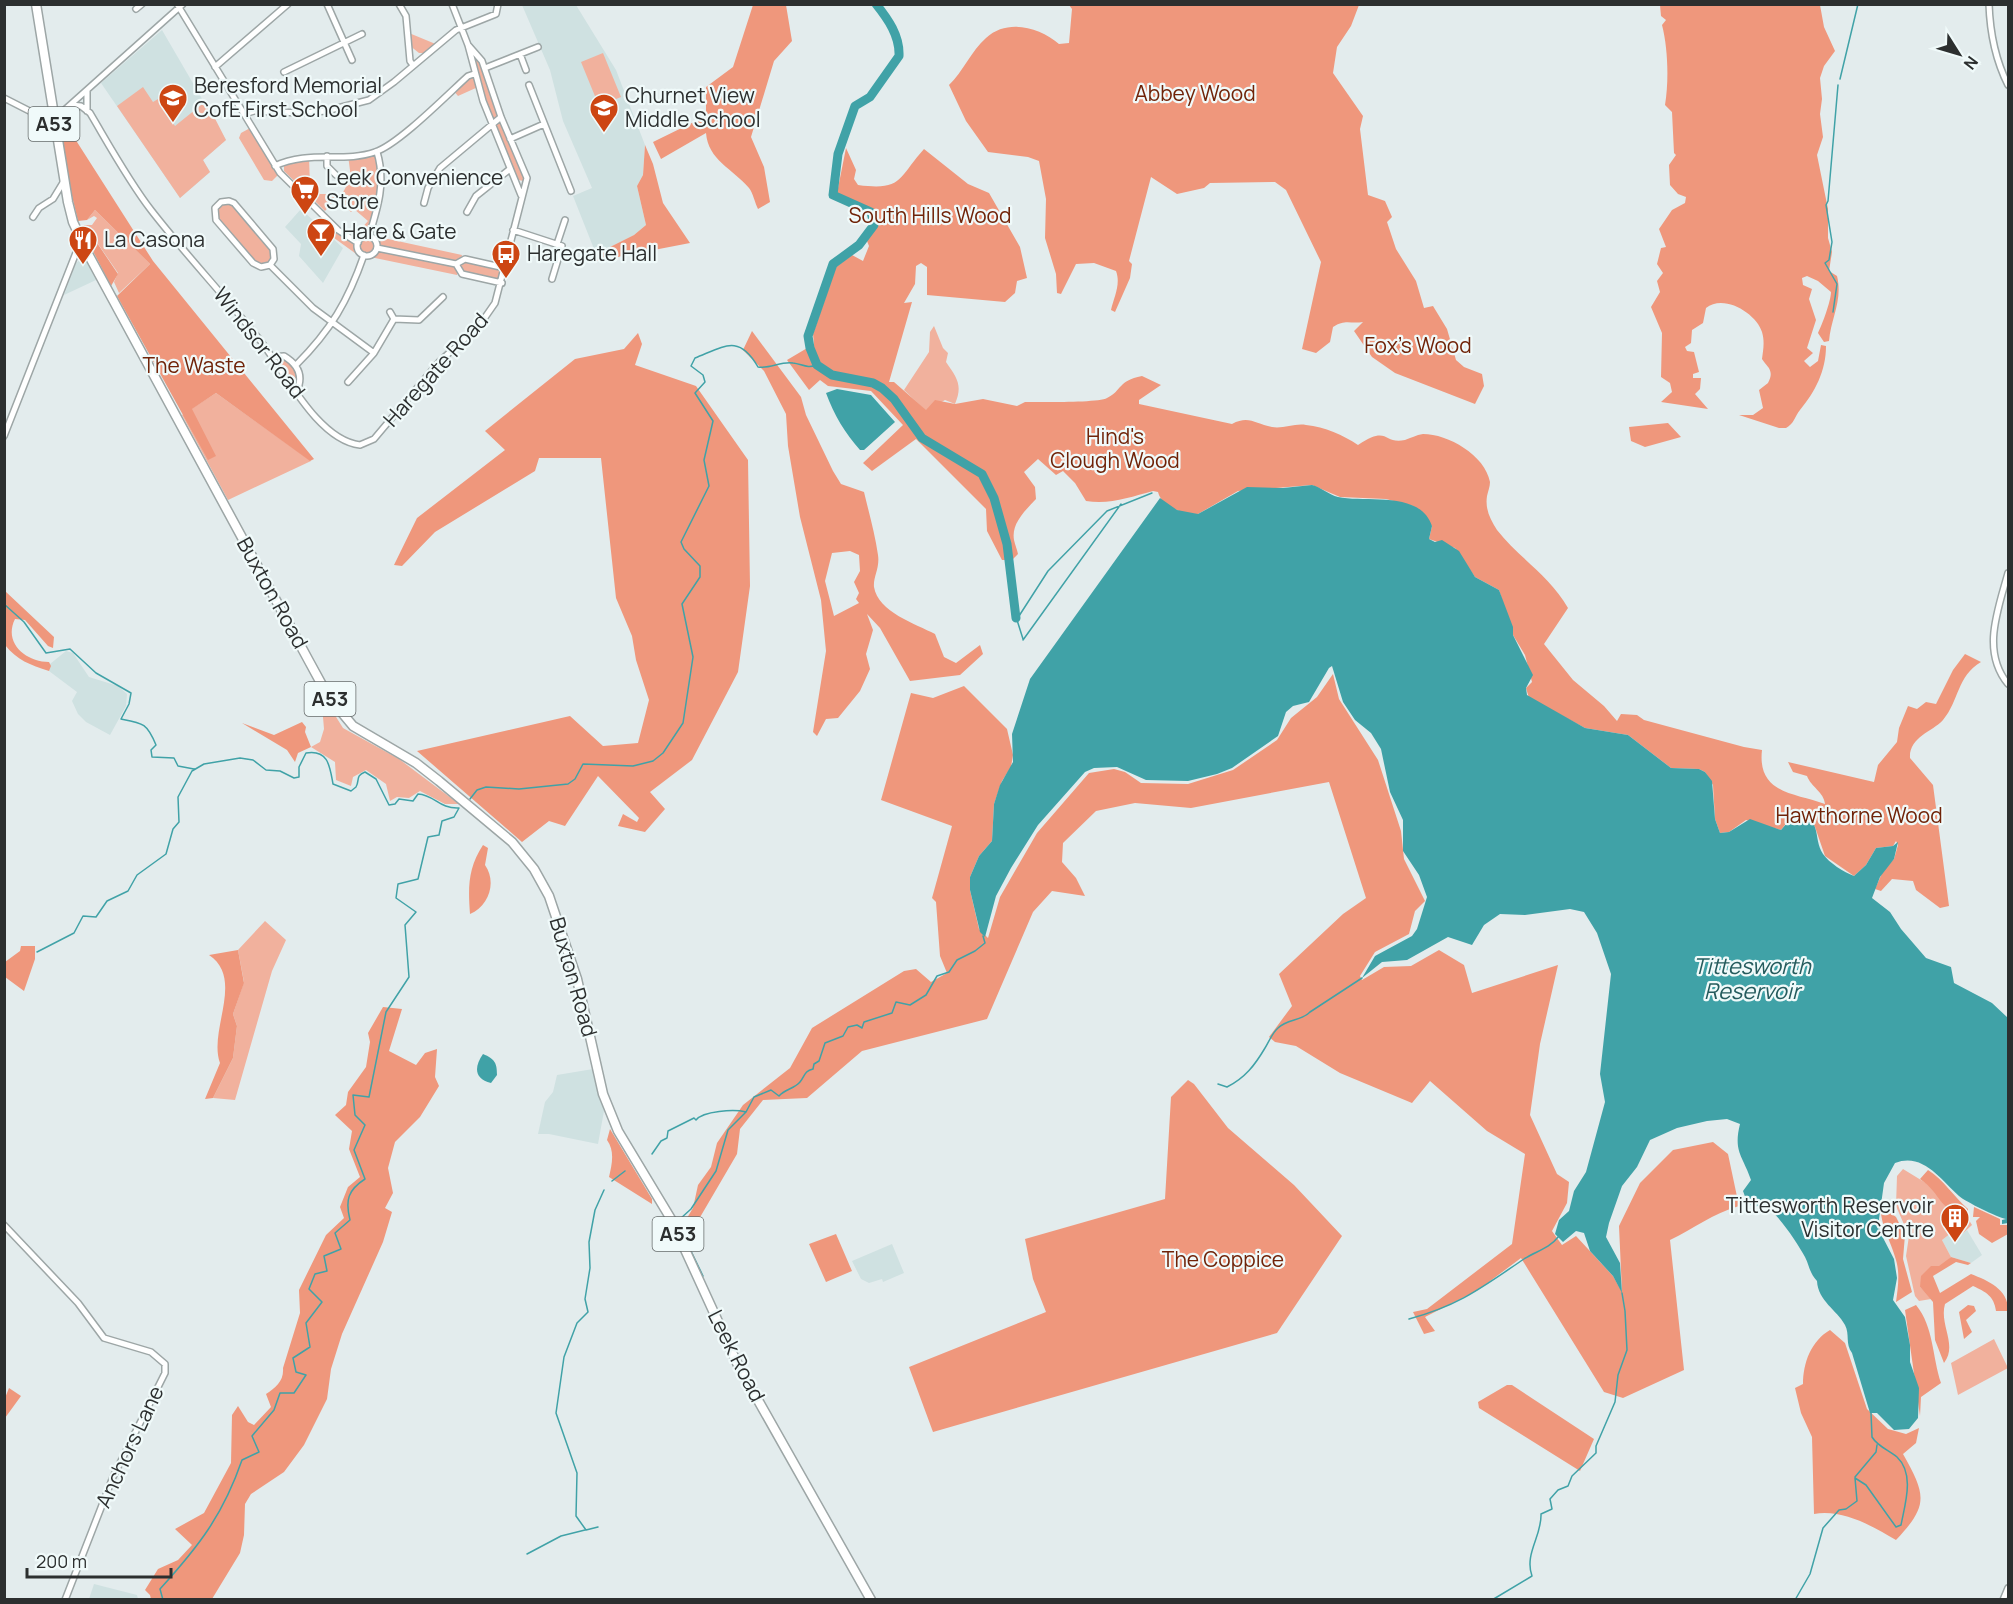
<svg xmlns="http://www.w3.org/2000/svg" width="2013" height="1604" font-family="Manrope,sans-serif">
<rect width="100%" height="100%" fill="#e3eced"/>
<path fill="#cfe1e1" d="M522 5H576L616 70 645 145 643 175 637 186 646 225 634 235 596 254 573 196 592 188 563 121 550 70Z
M162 30 226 140 203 160 210 172 180 198 101 83Z
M301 209 343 248 323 283 299 256 301 244 285 227Z
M82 258H85L96 280 64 295 76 263Z
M66 651 73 653 89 677 118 686 127 694 126 706 110 735 86 722 78 714 72 701 77 692 49 671 50 664Z
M593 1069 604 1111 598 1144 549 1134H538L545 1102 553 1092 557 1075Z
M1955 1230 1960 1236 1967 1230 1982 1255 1971 1263 1951 1257 1942 1240Z
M892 1244 904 1273 883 1282 882 1279 869 1283 861 1279 852 1261Z
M94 1584 137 1595 138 1599H89Z"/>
<path fill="#f1b19d" d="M409 33 438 45 428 53H419L409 45Z
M603 53 621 97 599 106 581 62Z
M476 57H479L525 178 523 181 515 179 478 87 458 96 453 90 474 74 472 58Z
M143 87 153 102 158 99 175 126 206 101 226 140 203 160 210 172 180 198 117 106Z
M252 127 280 173 272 181 264 180 239 138 241 133Z
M377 152 382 176 371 230 368 229 364 236 374 239 379 237 462 255 457 275 375 258 360 252 359 256 330 235 337 228 341 232 345 230 358 232 368 221 354 209 351 212 336 198 325 211 284 171V162L309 157 310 186 320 194H342L351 178 348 155Z
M224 203 232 204 272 250 270 262 257 264 218 219 217 208Z
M95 210 150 264 119 293 114 282 118 273 85 225H92L97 218 94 216 87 220Z
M463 261 500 268 499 279 463 273 458 265Z
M934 326 943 348 948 353 946 362C957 378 963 385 955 404L945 400 926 411 904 390 929 352 930 332Z
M284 356 299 370 296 393 272 357Z
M216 393 311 461 228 500 182 415Z
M321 693 343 728 399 759 459 804H445L420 791 409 798 397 797 390 801 386 784 366 770 353 777 351 786 336 780 335 762 311 747 320 742 324 729Z
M265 921 286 940 272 971 235 1100 213 1098 233 1058 237 1026 233 1014 244 982 238 950Z
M1903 1169 1934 1188 1949 1211 1967 1217 1972 1225 1960 1236 1955 1230 1942 1240 1951 1257 1920 1287 1931 1299 1919 1301 1915 1296 1906 1256 1909 1236 1896 1206 1897 1176Z
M1994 1339 2008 1368 1958 1395 1951 1363Z"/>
<path fill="#ef977c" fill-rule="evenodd" d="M753 5H786L792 41 774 61 751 137 764 167 770 202 758 209C755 203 753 193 749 188 733 169 708 160 706 133L661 159 653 142 706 116V87L733 67Z
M1069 5H1359L1351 26 1337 47 1333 73 1363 116 1360 129 1368 195 1385 201 1392 217 1387 222 1396 249 1416 281 1424 308 1433 306 1447 329 1456 360 1464 367 1482 374 1484 386 1475 404 1395 373 1372 357 1354 331 1363 322C1350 324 1345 319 1333 327L1330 342 1316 353 1302 349 1321 262 1286 190 1275 182 1210 183 1204 188 1177 194 1151 177 1129 261 1132 264 1130 278 1115 312 1111 310C1114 297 1121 284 1116 271L1094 263 1076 264 1061 294 1057 293 1056 274 1045 238 1046 199 1039 161 1028 157 988 152 966 121 949 85C963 72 971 51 986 38 1008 18 1040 28 1059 44L1069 43 1072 9Z
M1660 5H1820L1824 27 1835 51 1824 66 1820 78 1822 99 1820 114 1823 137 1817 155 1828 209V238L1832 252 1829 271 1837 276C1843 300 1831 318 1829 341L1824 342 1818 333C1822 325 1831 301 1831 292L1818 281 1807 276 1802 278 1803 285 1812 289 1809 299 1816 320 1807 348 1813 353 1804 361 1810 367 1818 361 1821 345 1826 346C1826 371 1815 392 1800 410 1795 416 1794 424 1786 428H1779L1739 415H1753L1763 408 1759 390 1768 383C1775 370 1767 367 1762 359 1763 351 1765 342 1762 332 1757 314 1724 293 1706 308L1703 323 1692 330 1691 343 1685 347 1687 351 1694 352 1699 372 1693 374V378H1701L1700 389 1695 394 1708 409 1661 402 1672 392 1670 383 1661 377 1662 333 1651 307 1660 292 1657 281 1663 273 1657 264 1661 248 1666 247 1659 229 1672 210 1685 203 1686 197 1678 194 1670 185 1669 165 1676 155 1674 153 1672 112 1665 105C1669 81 1668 48 1662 25L1666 20 1661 16Z
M70 131 153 261 314 459 310 461 216 393 192 409 216 456 208 460 117 296 150 264 95 210 87 220 78 221 66 171 61 132Z
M645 145 653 164 663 203 690 243 597 261 596 254 634 235 646 225 637 186 643 175Z
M846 148 856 170 854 179 858 185C903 191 898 178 924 149L968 184 989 193 1020 247 1027 278 1017 281 1015 293 1005 302 927 295V267L921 263 916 266 915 284 904 303 912 302 889 382H894L926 410 935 400 955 404 983 399 1017 406 1025 402C1039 402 1098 403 1107 398 1123 390 1117 381 1142 376L1161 385 1139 400V404L1232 424C1249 415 1255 424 1272 427 1283 429 1295 423 1306 425 1325 427 1343 435 1358 445 1389 424 1383 445 1405 440 1411 438 1416 435 1423 434 1448 434 1485 455 1490 482 1490 487 1488 491 1487 496 1485 509 1490 519 1497 530 1519 558 1550 576 1568 608L1544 644 1573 680 1604 706 1617 721 1621 714 1637 715 1644 720 1744 747 1762 750C1757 794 1795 793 1825 804 1824 792 1811 787 1807 776L1793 772 1788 762 1874 782 1878 765 1897 742 1899 728 1908 706 1917 709 1926 702 1936 704 1953 670 1965 654 1981 662C1957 676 1959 701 1943 720 1932 732 1909 737 1910 758L1933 785 1949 906 1940 908 1916 890 1913 881 1892 879 1881 891 1875 889 1883 871 1894 859 1898 845 1896 841 1893 846 1876 848 1866 865 1854 876 1825 856 1815 827 1808 818 1791 817 1781 830 1746 820 1729 832 1720 833 1715 819 1713 785 1705 772 1699 769 1671 768 1628 735 1585 728 1529 698 1526 688 1532 682 1525 655 1513 635 1499 590 1475 577 1455 548 1429 539 1432 526 1413 506 1386 499 1340 497 1312 485 1238 491 1198 514C1184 514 1162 508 1158 492L1153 491C1130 497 1110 505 1086 501L1075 483 1063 471 1056 475 1038 459 1024 472 1035 487 1036 499C1026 510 1011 523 1014 540 1015 545 1017 549 1018 554L1012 560H1002L987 531 986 509 916 439 872 471 863 463 903 425 871 391 828 386 820 380 809 390 787 360 814 344 813 334 836 267 852 255 863 261 869 246 867 241 876 227 872 211 854 204 855 202 837 193Z
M85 225 118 274 111 286 81 228Z
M752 331 801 397 806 415 833 471 841 484 864 492C869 513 875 534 878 555 880 568 873 577 874 587 878 612 916 624 935 634L944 657 956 663 980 645 983 654 960 675 910 681 880 628 867 614 873 630 866 654 870 669 860 691 838 718 826 719 817 736 813 732 826 651 821 600 800 517 788 446 786 414 764 371 743 350ZM850 551 859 555 860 571 854 582 859 593 856 599 859 603 834 616 825 581 832 553Z
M638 333 642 344 635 365 696 386 748 460 750 586 738 672 692 760 650 792 665 809 645 832 618 826 623 814 637 822 639 818 598 776 565 826 549 821 522 842 417 751 570 716 603 746 638 743 649 700 636 660 632 636 616 598 601 458H539L535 471 435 532 402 566 394 565 417 518 505 450 485 431 575 359 624 349Z
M1668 423 1681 437 1645 447 1631 441 1629 427Z
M5 591 54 637 53 648 48 646 25 620 15 619C3 643 26 662 49 662L51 666 49 671C30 665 17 660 5 645Z
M1333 674 1339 699 1378 760 1401 831 1404 859 1425 901 1415 911 1409 934 1375 952 1360 976 1362 980 1384 967 1411 966 1439 950 1464 965 1472 993 1558 965 1540 1044 1530 1115 1557 1174 1569 1182 1567 1203 1552 1231 1562 1245 1576 1236 1613 1276 1622 1292 1619 1226 1640 1183 1673 1150 1713 1142 1728 1154 1739 1206C1712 1214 1695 1228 1670 1240L1684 1370 1623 1398 1604 1392 1521 1258 1478 1290 1425 1317 1435 1331 1424 1334 1413 1312 1427 1309 1512 1244 1525 1154 1487 1131 1430 1081 1412 1103 1340 1073 1296 1046 1275 1042 1269 1037 1292 1006 1279 974 1343 914 1366 898 1329 782 1191 808 1135 803 1096 811 1063 843 1062 862 1076 878 1085 896 1052 891 1033 912 987 1019 862 1051 807 1098 763 1100 740 1129 737 1154 699 1219 684 1223 693 1208 698 1185 711 1167 717 1143 743 1105 790 1068 812 1028 904 971 916 969 931 982 947 973 940 956 936 902 932 898 952 826 881 800 911 693 933 698 964 686 1007 729 1013 755 1011 767 1002 781 994 804 992 841 979 856 970 877V890L979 929 988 938 1000 897 1037 833 1089 773 1114 769 1125 772 1141 783 1188 784 1233 770 1277 740 1291 718 1317 697Z
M302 722 306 727 305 732 311 747 298 753 295 762 287 750 242 723 274 735Z
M483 845 488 848 485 865C497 882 489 906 470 914 468 887 468 868 483 845Z
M21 946H35V959L24 991 5 977V962L20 951Z
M238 950 244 983 233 1014 237 1026 233 1058 213 1098 205 1099 220 1063C208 1030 245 979 209 955Z
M383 1007 402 1009 389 1051 416 1065 425 1053 437 1049 435 1077 439 1086 420 1117 395 1142 388 1168 393 1193 385 1208 392 1212 383 1242 342 1334 331 1369 327 1399 304 1445 284 1472 251 1494 245 1504 244 1535 240 1553 212 1599H151L150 1595 145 1590 158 1569 178 1560 192 1545 175 1529 204 1513 231 1463 232 1415 238 1406 248 1422 254 1425 271 1407 266 1394C276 1387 284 1381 283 1368L300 1313 299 1290 326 1235 344 1218 340 1207 348 1187 360 1177 349 1149 352 1131 335 1115 346 1105 348 1092 366 1067 370 1042 368 1033Z
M1188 1080 1194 1084 1228 1128 1294 1185 1342 1236 1277 1333 933 1432 909 1367 1046 1312 1033 1279 1025 1239 1165 1199 1171 1097Z
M610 1129 652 1199V1204L609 1177C612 1164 615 1151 607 1140Z
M1928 1170C1944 1180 1953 1196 1968 1209L1967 1217C1936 1208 1943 1195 1920 1179Z
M1880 1205 1896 1217 1905 1235 1903 1259 1912 1292 1896 1302C1898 1288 1900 1273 1896 1260 1890 1238 1882 1231 1880 1205Z
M1974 1207 2000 1219V1225H2008V1234L1992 1243 1979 1234 1976 1221 1980 1217H1973Z
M836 1234 852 1271 826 1282 809 1244Z
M1951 1257 1971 1263 1968 1265 1956 1262 1933 1276 1940 1293 1971 1274C1989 1281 2009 1290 2008 1311H1996C1994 1296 1986 1292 1973 1286L1945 1304C1939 1325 1958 1345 1944 1363L1935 1340 1933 1302 1920 1287 1921 1276 1931 1266H1939Z
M1916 1305C1934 1327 1932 1356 1941 1383L1921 1397 1920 1416 1905 1310Z
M1968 1305 1974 1306 1976 1311 1966 1320 1972 1332 1964 1339 1959 1312Z
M1830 1330 1845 1343 1867 1409 1888 1429 1906 1434 1919 1428 1916 1443 1903 1454C1926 1495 1929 1505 1896 1540 1872 1526 1843 1509 1814 1514L1812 1437 1801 1413 1795 1388 1803 1384C1803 1363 1811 1341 1830 1330Z
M1507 1385H1512L1594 1439 1580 1471 1479 1408 1478 1402Z
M9 1388 21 1396 5 1418V1398Z"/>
<path fill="#40a2a7" d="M837 389 871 395 895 422 864 450H860C845 433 834 415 826 393Z
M1312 485C1321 487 1329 495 1338 497 1366 503 1420 490 1432 526L1429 539 1435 542 1442 540 1459 551 1475 577 1499 590 1513 627V635L1533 675 1526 688 1527 695 1585 728 1628 735 1671 768 1699 769 1705 772 1712 781 1715 819 1720 833 1729 832 1750 819 1781 830 1793 816C1824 816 1812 837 1823 854 1829 863 1844 872 1854 876L1866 865 1876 848 1893 846 1898 842 1894 859 1880 877 1872 898 1890 912 1901 929 1926 958 1951 967 1954 983 1992 1003 2008 1018V1223L2002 1224V1220L2006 1219C1997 1217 1966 1202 1959 1196 1941 1180 1923 1152 1895 1163L1884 1183 1879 1219 1880 1232 1894 1259 1897 1278 1893 1300 1905 1317 1910 1345V1362L1919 1388 1918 1418 1909 1429 1894 1430 1877 1413H1870L1852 1353C1845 1344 1850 1334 1845 1325 1837 1310 1818 1301 1817 1281 1809 1272 1810 1267 1805 1257 1798 1244 1777 1212 1764 1205L1753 1207 1747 1202 1743 1191 1751 1180C1743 1156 1733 1152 1740 1124L1727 1119 1707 1121 1677 1128 1650 1140 1637 1167 1622 1186 1609 1223 1606 1237 1620 1263 1622 1293 1613 1276 1590 1251 1584 1233 1576 1231 1563 1242 1555 1234 1559 1220 1569 1211 1574 1191 1586 1172 1605 1102 1600 1074 1611 974 1597 933 1584 912 1570 909 1525 915 1500 914 1484 925 1472 945 1448 937 1407 960 1382 962 1362 978 1375 956 1412 936 1417 929 1427 897 1419 875 1403 851V820L1390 792 1381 749 1371 733 1355 720 1343 702 1332 666 1329 668 1309 702 1293 706 1286 712 1278 736 1232 768 1217 774 1188 781 1146 780 1117 767 1094 768 1085 772 1038 825 1011 868 996 896 985 937 980 932 970 890V877L979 856 992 841 994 804 1000 785 1013 762 1012 734 1030 679 1160 498 1177 510 1198 514 1247 487 1283 488Z
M483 1054C495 1059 497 1063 497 1075L491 1083C474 1079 474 1067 483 1054Z"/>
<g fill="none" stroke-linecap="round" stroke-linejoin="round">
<path stroke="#40a2a7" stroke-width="1.5" d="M1840 79 1858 4
M1833 312 1837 284 1825 263 1829 260 1832 242 1826 205 1828 201 1838 85
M4 604 24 622 46 653 70 649 96 673 131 693 129 704 121 719C143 723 147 723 156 745L151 750 152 757 174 758 178 766 194 769
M1019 616 1048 571 1107 511 1152 493
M1017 620 1023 639
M1023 640 1121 504
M470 799 477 790 486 787 519 789 568 784 575 779 583 764 633 766 653 761 663 753 683 723 693 657 682 604 700 577V566L684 549 681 542 709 486 704 460 713 421 695 393 705 382 703 375 691 366 695 358C725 346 739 334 758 367 770 369 781 361 793 363 802 364 807 369 817 365
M37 952 74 933 83 916 96 917 107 901 128 891 137 875 166 854 173 829 179 822 178 797 192 771 204 764 240 758 253 760 266 770 280 771 294 778 299 777V767L306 753C329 749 330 768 333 784L351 791 356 787C360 780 355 776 365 772L376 779 389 805 395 804 399 799 413 801 418 794C435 795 439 809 459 808L454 817 442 821 439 835 428 837 418 879 398 884 396 898 416 912 405 925 409 977 386 1012 369 1097 353 1095 355 1115 365 1125 354 1150 365 1179C348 1190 345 1200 350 1220L335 1233 341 1249 324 1256 327 1271 315 1274 309 1289 322 1302 306 1323 310 1347 293 1358 296 1372 306 1375 294 1393H280L274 1410 252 1436 259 1452 242 1460C223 1515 199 1546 160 1589L163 1600
M1218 1084 1227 1087C1245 1078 1255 1065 1265 1048 1269 1042 1272 1033 1278 1028 1287 1019 1302 1021 1310 1012L1362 978
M746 1112 754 1097 771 1090 779 1096C785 1089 794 1089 800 1082 805 1076 804 1071 813 1069L814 1064 819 1061 825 1043 843 1036 848 1027 857 1025 862 1028 864 1022 892 1013 896 1002 910 1005 926 995 937 976 949 972 957 960 975 951 985 943 983 936
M652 1154 661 1141 667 1138 668 1131 694 1118 696 1120C703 1111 734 1109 746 1112L728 1130 716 1171 691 1209 680 1219V1227L685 1240
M612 1181 625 1171
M689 1247 703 1276
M1409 1319C1460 1305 1481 1288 1524 1259 1536 1251 1549 1249 1559 1236
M1855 1477 1876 1452 1877 1445
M598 1527 586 1530 576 1516 577 1473 556 1413 564 1357 577 1323 588 1312 585 1299 590 1268 589 1242 595 1210 604 1190
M527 1554 561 1536 585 1530
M1492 1600 1532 1576C1524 1554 1542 1536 1541 1514L1552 1509 1550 1499 1558 1490 1568 1486 1572 1476 1596 1453V1446L1615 1402 1618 1375 1627 1350 1625 1311 1622 1293
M1795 1600 1810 1574 1823 1528 1839 1510 1846 1509 1857 1501 1855 1478 1866 1485 1896 1527 1901 1525C1905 1504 1915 1474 1897 1457 1889 1450 1878 1447 1872 1437L1871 1413"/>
<path stroke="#40a2a7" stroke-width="9" d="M876 4C888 19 900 36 899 56L870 97 855 106 838 154 833 195 871 212 874 225 859 245 833 264 808 336 810 348 817 365 832 375 873 383 882 388 894 399 922 438 982 474 994 498 1007 544 1016 618"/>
<g stroke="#9da6a6" stroke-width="8">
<path id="minor" d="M177 4 280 173 338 230 358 243
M327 4 352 60
M399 4 406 16 410 61 413 65
M452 4 468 45 483 101 521 195
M1989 4C1990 34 1995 59 2008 85
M136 9 142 4
M520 54 526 70
M215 67 288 4
M485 68 538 47
M284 72 362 34
M529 85 571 191
M4 98 51 122 183 4
M71 105 81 106 90 113C109 145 128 180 151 210 185 254 224 295 259 339 284 370 317 440 360 445L374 439 439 362 479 326 495 303 527 178 501 117 482 61 468 45
M87 111V91
M244 114 254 111 302 113 326 111 369 100 394 82 456 30 496 14 498 4
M510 139 544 124
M327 156V166L336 175
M275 166C308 150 344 163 375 152 398 145 448 94 468 76L474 74
M229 201 234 203 273 249 274 259 270 265 261 267 253 263 216 220 215 208 221 202Z
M424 203 428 188 440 168 501 117
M467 212 476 196 510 169
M33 217 39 208 53 199 64 181
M513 230 562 246 552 279
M369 236C378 207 386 182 377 152
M357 246a10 10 0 1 1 20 0a10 10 0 1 1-20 0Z
M557 244 565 220
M377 248 456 264
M270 265 313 308 374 353
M502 283 462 274 456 264 465 259 505 268
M394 319 419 320 443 297
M272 357 284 356C299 365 304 377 296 393
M296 365C331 330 348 301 364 255
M348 382 374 353 394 319 390 312
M4 436 81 240
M2008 573C1998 610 1981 651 2008 684
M4 1225 78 1303 104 1338 151 1352 165 1364V1373L113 1477 65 1600
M2003 1600 2008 1588"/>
</g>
<g stroke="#9da6a6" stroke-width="11">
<path id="highway" d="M36 4 68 202 73 222 87 252 310 663 328 696 353 726 416 763 439 781 512 842 534 869 549 896 577 979 603 1094 618 1131 671 1219 737 1363 871 1600"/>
</g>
<use href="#minor" stroke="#fff" stroke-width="5"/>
<use href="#highway" stroke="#fff" stroke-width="8"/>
</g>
<defs>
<g id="school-pin" transform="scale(1.5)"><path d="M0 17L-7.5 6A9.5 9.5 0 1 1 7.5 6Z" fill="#cd4613" stroke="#f0fafa"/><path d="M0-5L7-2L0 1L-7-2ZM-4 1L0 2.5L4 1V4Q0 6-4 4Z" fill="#fff"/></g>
<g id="supermarket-pin" transform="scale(1.5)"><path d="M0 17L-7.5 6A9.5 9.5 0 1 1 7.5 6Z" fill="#cd4613" stroke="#f0fafa"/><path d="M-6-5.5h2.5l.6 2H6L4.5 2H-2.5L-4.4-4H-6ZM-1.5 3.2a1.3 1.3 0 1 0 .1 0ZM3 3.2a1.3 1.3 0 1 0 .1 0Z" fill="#fff"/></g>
<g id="bar-pin" transform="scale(1.5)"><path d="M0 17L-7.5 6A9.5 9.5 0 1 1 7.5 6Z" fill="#cd4613" stroke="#f0fafa"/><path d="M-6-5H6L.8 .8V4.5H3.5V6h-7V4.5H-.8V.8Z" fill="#fff"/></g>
<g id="restaurant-pin" transform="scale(1.5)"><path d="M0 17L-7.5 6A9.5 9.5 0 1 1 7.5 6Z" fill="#cd4613" stroke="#f0fafa"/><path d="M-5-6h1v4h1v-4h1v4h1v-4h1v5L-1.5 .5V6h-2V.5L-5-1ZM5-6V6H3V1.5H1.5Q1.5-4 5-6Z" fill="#fff"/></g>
<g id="bus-pin" transform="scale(1.5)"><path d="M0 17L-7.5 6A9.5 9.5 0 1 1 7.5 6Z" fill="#cd4613" stroke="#f0fafa"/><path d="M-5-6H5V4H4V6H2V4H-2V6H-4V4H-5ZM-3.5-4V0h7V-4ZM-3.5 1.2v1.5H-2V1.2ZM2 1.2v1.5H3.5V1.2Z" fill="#fff"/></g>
<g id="building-pin" transform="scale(1.5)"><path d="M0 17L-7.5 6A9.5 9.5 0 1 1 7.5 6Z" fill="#cd4613" stroke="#f0fafa"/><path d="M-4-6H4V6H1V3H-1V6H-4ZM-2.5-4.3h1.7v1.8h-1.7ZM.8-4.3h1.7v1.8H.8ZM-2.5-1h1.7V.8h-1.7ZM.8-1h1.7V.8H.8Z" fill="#fff"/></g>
</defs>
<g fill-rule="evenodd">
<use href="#school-pin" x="173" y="98"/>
<use href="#school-pin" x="604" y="108"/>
<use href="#supermarket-pin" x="305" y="190"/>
<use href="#bar-pin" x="321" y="232"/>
<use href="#restaurant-pin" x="83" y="240"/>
<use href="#bus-pin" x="506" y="254"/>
<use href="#building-pin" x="1955" y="1218"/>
</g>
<g text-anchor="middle" stroke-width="4.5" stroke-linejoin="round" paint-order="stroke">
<g fill="#f0fafa" stroke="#676c6c" stroke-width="1.5">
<rect x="28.5" y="107" width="51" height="34" rx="4.5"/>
<rect x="304.5" y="682" width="51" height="34" rx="4.5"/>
<rect x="652.5" y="1217" width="51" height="34" rx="4.5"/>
</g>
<g font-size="20" font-weight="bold" fill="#2c2f2f">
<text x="54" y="131">A53</text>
<text x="330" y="706">A53</text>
<text x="678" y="1241">A53</text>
</g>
<g font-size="21" fill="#2c2f2f" stroke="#f0fafa" text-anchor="start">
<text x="194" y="93">Beresford Memorial<tspan x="194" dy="24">CofE First School</tspan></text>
<text x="625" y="103">Churnet View<tspan x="625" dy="24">Middle School</tspan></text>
<text x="326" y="185">Leek Convenience<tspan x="326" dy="24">Store</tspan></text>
<text x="342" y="239">Hare &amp; Gate</text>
<text x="104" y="247">La Casona</text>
<text x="527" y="261">Haregate Hall</text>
<text x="1934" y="1213" text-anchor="end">Tittesworth Reservoir<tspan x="1934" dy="24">Visitor Centre</tspan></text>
</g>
<g font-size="21" fill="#702308" stroke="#f0fafa">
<text x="1195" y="101">Abbey Wood</text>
<text x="930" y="223">South Hills Wood</text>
<text x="1418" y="353">Fox's Wood</text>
<text x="194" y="373">The Waste</text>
<text x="1115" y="444">Hind's<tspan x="1115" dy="24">Clough Wood</tspan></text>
<text x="1859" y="823">Hawthorne Wood</text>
<text x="1223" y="1267">The Coppice</text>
</g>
<g font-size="21" fill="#2c2f2f" stroke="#f0fafa">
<text transform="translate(259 343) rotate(52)" y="7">Windsor Road</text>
<text transform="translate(436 370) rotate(-48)" y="7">Haregate Road</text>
<text transform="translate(272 593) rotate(61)" y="7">Buxton Road</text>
<text transform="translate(573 977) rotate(74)" y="7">Buxton Road</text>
<text transform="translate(736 1356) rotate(63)" y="7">Leek Road</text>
<text transform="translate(130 1447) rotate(-65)" y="7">Anchors Lane</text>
</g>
<g font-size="22" font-style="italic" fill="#245b5d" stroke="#f0fafa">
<text x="1752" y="974">Tittesworth<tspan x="1752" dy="25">Reservoir</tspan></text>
</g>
</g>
<rect width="2013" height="1604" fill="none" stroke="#2c2f2f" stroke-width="12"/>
<g transform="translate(1959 54) rotate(127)" stroke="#f0fafa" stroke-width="4.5" paint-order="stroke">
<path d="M0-4.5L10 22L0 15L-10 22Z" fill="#2c2f2f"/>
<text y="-9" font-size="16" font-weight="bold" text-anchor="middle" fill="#2c2f2f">N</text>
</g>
<path d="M27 1568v9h144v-9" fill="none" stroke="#2c2f2f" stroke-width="3"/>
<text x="36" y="1568" font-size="18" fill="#2c2f2f" stroke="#f0fafa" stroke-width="4.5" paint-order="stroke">200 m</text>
</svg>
